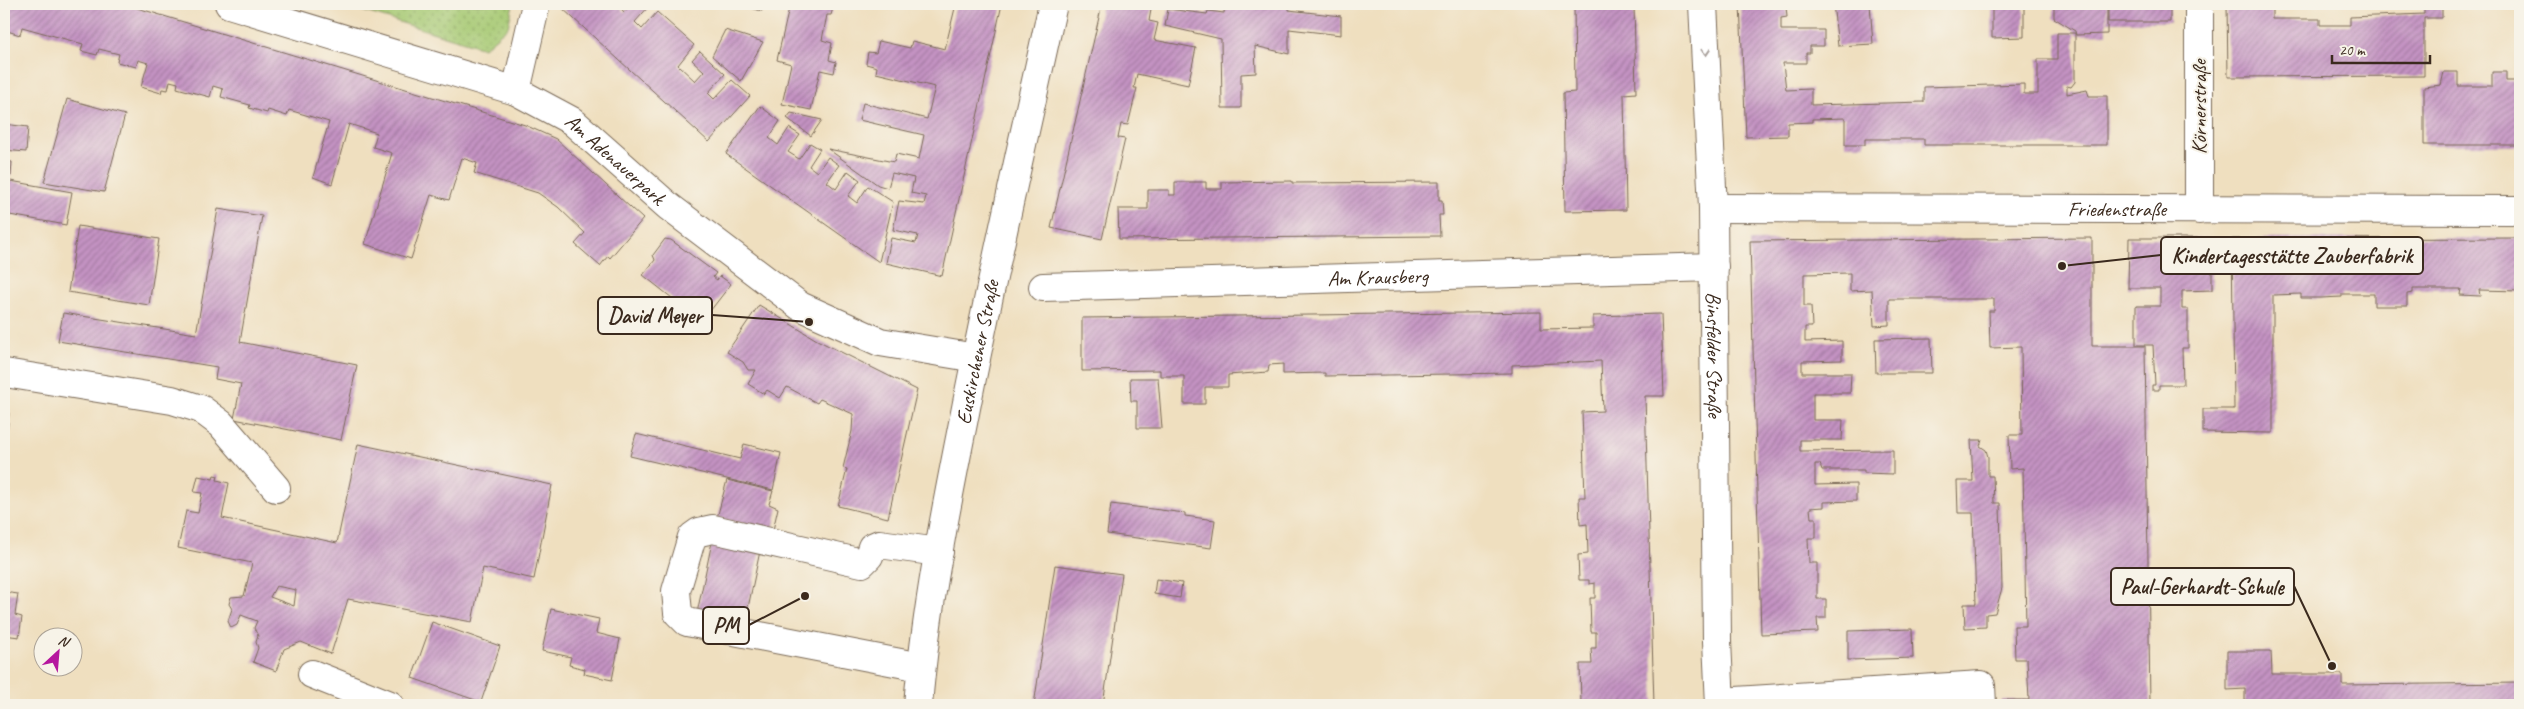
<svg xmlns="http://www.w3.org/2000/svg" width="2524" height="709" font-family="Caveat,sans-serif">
<defs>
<pattern id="park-dots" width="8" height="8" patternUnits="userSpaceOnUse" patternTransform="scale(1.25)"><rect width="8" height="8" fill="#a6c972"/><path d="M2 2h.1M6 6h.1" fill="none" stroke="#88a35d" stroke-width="1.8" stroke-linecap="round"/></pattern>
<pattern id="building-hatch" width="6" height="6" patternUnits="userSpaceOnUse" patternTransform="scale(1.25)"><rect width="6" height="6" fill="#c493c3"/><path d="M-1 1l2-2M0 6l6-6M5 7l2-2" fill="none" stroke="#a0789e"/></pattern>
</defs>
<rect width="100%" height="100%" fill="#f7f3e8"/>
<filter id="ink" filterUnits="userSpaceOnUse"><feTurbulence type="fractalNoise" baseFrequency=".02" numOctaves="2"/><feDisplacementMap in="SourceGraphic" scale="10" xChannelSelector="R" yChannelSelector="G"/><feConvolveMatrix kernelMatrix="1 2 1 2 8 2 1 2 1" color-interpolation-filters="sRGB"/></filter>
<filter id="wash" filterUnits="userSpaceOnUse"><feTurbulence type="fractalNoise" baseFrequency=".0096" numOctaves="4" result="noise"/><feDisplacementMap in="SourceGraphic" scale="20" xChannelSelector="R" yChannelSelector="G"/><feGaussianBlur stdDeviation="1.12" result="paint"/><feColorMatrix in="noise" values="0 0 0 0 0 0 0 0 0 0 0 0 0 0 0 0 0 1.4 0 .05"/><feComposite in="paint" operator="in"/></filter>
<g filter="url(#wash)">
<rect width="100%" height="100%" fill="#efdfbf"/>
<path fill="url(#park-dots)" stroke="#707a48" d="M340 4H513L508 27 484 48Z"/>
<g id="blocks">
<path fill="url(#building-hatch)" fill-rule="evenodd" d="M4 4H124L525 125 556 139 643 219 610 258 608 256 600 266 575 244 585 233 558 207 538 193 474 173 477 163 462 158 449 200 431 195 411 259 365 244 392 153 373 147 377 133 349 124 332 184 313 177 329 122 289 110 287 116 268 110 267 113 249 108 250 105 221 97 223 89 213 86 210 97 177 88 178 83 170 81 168 90 162 89 161 93 141 87 148 63 138 60 136 67 117 62 119 54 99 49 97 55 81 51 83 44 22 27 20 35 4 30Z
M565 4H617L624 12 631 4H648L650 5 635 22 642 29 657 12 694 45 678 65 695 81 704 71 692 60 700 51 725 74 708 93 714 99 732 80 750 96 709 142 562 8Z
M736 4H763L762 11Z
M790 4 804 6V4H834L831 15H827L822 40 832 43 829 60 836 62 834 73 820 70 811 110 782 104 791 64 777 60Z
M956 4H1002L942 276 886 263 891 238 916 243 918 235 893 230 899 201 924 204 926 196 911 193 914 178 892 173 888 188 878 185 828 149 894 162 896 154 919 159 924 135 859 120 863 103 927 119 935 87 876 73 877 67 866 64 868 52 876 53 879 41 910 48 912 41 945 49Z
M1102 4H1152L1149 21 1158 23 1154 40 1196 48 1188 85 1137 74 1134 88H1137L1128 125 1121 124 1118 138 1125 139 1102 239 1051 228Z
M1225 4H1289V10L1341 16V35L1289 29V54L1255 46 1256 73 1241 74V108H1222L1221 39 1165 26 1168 9 1207 14 1208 11 1224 13Z
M1574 4H1634L1636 93 1624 94 1626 210 1565 211 1563 93 1575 92Z
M1740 4H1794V6L1786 7 1787 17 1781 18V30H1824V46H1810V53H1806V63H1783L1786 90 1811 89V105L1924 102V87L2024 84V94H2038V59H2057V33H2075V82L2071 87 2067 86V94L2087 90 2089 96H2107V145H1924V139H1865V145H1845V118L1812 119V122L1788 123V136L1746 137Z
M1833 4H1870L1873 44 1838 46Z
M1992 4H2024V37L1992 38Z
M2054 4H2107V34L2076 35 2075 31 2054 18Z
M2108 4H2170V22H2108Z
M2227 4H2272V19H2320V25H2350V17L2424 14V4H2442V18H2424V76L2228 77Z
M725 30 763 42 741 81 712 56Z
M2444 72H2458V86H2492V72H2506V81H2520V145H2424V87L2441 85Z
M67 99 125 115 104 192 44 182Z
M760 106 780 121 769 138 778 145 789 128 800 135 788 152 799 159 810 143 820 149 809 166 817 172 828 157 839 165 827 182 836 189 848 171 860 180 848 196 857 203 868 186 893 202 879 262 726 154Z
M791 113 822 120 811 136 787 118Z
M4 124 28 127 26 152 4 150Z
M4 161 12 162 11 176 4 175Z
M5 180 72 192 66 225 4 214Z
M1292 181V183L1439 182V200H1442L1443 215H1439L1440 236 1119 239 1118 209H1148V190H1169V195H1175V182H1206V189H1222V182Z
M218 209 262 216 240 342 357 365 341 440 234 419 241 384 215 379 217 367 58 341 63 313 196 334Z
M78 226 159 239 149 305 68 292Z
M2092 238V346H2145L2150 705H2002V700H2029L2027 659H2015L2014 626H2026L2023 468 2010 469 2009 435H2022L2021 347 1990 348 1989 311H1994V299H1889V325L1874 326 1872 290 1850 291V273L1804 274V306H1811L1812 327H1805V342L1842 341V360L1802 361V373H1851L1850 393H1813V420H1843L1842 440H1800V451L1893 450V474L1864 473V470H1822L1820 464H1815V485L1856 484V501L1824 502V507L1810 508 1811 518H1816V538H1808L1809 563H1817V599H1826V618H1817L1818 632 1761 634 1750 241Z
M2129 238H2212V290L2182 291V309H2188V348H2182L2183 385H2159V390H2152V385H2155L2153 345H2136V306H2160V288H2128Z
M2520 238V291L2479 290 2480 296 2460 295 2461 289H2413V293L2407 294V306H2374V294H2342V297L2321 298H2301V294L2273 295V433L2203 432V409H2234L2232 239Z
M665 239 671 240 716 273 713 277 717 280 720 276 731 284 700 324 670 301 672 298 643 275 655 260 653 255Z
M759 305 817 340 917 390 888 518 838 506 847 469 843 468 852 431 853 414 820 399 817 403 787 387 780 398 767 390 764 394 748 384 756 370H748L743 362 727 352Z
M1541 312V329L1593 328V316L1661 314 1664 396H1645L1654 705H1581L1580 664H1592L1591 648H1596V632H1591L1590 598H1595V583L1589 584V580H1579L1578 555 1588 554 1587 524 1580 525 1579 497H1585L1582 412 1603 411 1601 361 1512 365V373L1325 376V373L1283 374V364L1269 365 1268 372 1228 375V387H1205V404H1184V376H1160V370L1082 371V318Z
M1931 338 1932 373H1876L1875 339Z
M1130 378H1158L1162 428H1137V401H1131Z
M4 412 9 413 6 444 4 443Z
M636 434 740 459 744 444 781 453 773 490 630 456Z
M1971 440H1982L1980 446 1986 450 1988 457V476H1993L1994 503H2000L2002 588 1995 613 1986 614V627L1965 628 1964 604H1976L1973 513H1958L1957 481H1973Z
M358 444 552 485 534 579 483 568 472 622 348 599 331 654 301 642 284 649 276 671 253 662 258 648 256 642 258 636 254 628 257 621 241 615 237 625 231 628 228 621 232 609 229 604 231 597 244 596 252 563 178 548 186 511 198 513 202 493 194 492 198 476 213 479 214 475 218 476 217 480 229 483 222 518 337 543ZM276 586 296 590 294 606 270 597Z
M727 480 773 491 769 504 778 508 773 530 717 518Z
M1111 504 1185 513V516L1215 520 1211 548 1107 534Z
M712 542 760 551 745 622 697 613Z
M1055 565 1122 574 1103 705H1034Z
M1156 579 1182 583 1180 598 1154 594Z
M4 592 18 594 15 615 22 617 19 637 4 635Z
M551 609 599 619 596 633 620 639 612 680 584 674 585 669 569 665 571 657 542 651Z
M432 622 500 646 481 702 412 678Z
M1912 629 1913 658 1848 660V631Z
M2227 651H2271L2272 674H2342V685L2520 683V705H2245V689L2227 690Z
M1965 700V705H1945V701Z"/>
</g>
</g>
<g filter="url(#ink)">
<use href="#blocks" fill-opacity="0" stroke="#7a6956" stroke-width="1"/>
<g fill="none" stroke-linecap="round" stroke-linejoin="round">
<g stroke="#7a6956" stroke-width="30">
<g id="minor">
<path id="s1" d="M229 4 516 91 572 121 668 206 800 306 880 342 976 358"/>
<path id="s2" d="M1703 4 1713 208 1717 641 1720 705"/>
<path d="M2199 4V210"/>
<path d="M516 91 536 4"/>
<path id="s3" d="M1713 208 2520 210"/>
<path id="s4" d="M1043 287 1714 267"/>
<path d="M5 373 172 400 201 409 221 424 276 488"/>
<path d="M921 667 687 622 678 613 676 591 692 537 699 532 713 529 862 563 869 556 872 547 879 544 939 552"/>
<path d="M312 674 390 705"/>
<path d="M1720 702 1981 685 1982 705"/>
<path id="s5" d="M918 705C926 609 945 513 964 418 991 279 1023 142 1053 4"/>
</g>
</g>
<use href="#minor" stroke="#fff" stroke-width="28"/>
</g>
<defs><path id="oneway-chevron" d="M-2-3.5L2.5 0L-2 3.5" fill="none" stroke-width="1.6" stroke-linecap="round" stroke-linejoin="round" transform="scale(1.25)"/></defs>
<use stroke="#a79f9a" href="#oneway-chevron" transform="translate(1706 52) rotate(87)"/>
</g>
<g text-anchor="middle" stroke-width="4" stroke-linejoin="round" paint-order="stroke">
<g font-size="21" fill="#3b2a1e" stroke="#f7f3e8">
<text transform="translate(2199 107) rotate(-90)" y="7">Körnerstraße</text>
<text dy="7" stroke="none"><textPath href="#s1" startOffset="421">Am Adenauerpark</textPath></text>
<text dy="7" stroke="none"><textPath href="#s3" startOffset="404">Friedenstraße</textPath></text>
<text dy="7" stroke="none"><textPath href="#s4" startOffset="335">Am Krausberg</textPath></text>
<text dy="7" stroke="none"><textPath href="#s5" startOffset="358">Euskirchener Straße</textPath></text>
<text dy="7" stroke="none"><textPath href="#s2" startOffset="351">Binsfelder Straße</textPath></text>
</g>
</g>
<path fill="none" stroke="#3b2a1e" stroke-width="2" d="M2062 266L2161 255M809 322L712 315M2332 666L2294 586M805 596L749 625"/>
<g fill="#3b2a1e" stroke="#f7f3e8" stroke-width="2">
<circle cx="2062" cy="266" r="5"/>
<circle cx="809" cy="322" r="5"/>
<circle cx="2332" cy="666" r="5"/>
<circle cx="805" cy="596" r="5"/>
</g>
<g fill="#f7f3e8" stroke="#3b2a1e" stroke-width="2">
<rect x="2161" y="237" width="262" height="37" rx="5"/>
<rect x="598" y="297" width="114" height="37" rx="5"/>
<rect x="2111" y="568" width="183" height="37" rx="5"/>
<rect x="703" y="607" width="46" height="37" rx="5"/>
</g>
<g font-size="22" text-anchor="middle" font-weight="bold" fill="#3b2a1e">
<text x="2292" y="263">Kindertagesstätte Zauberfabrik</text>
<text x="655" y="323">David Meyer</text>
<text x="2202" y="594">Paul-Gerhardt-Schule</text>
<text x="726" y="633">PM</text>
</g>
<rect width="2524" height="709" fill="none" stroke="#f7f3e8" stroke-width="20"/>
<g transform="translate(58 652) rotate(26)"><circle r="24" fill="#f7f3e8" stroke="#aca397"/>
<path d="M0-4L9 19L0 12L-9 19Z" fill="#b5179e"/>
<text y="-8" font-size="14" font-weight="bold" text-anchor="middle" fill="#3b2a1e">N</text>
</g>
<path d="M2332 55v8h98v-8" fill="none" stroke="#3b2a1e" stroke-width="2.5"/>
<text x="2339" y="55" font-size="15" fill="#3b2a1e" stroke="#f7f3e8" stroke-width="4" paint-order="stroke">20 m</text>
</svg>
